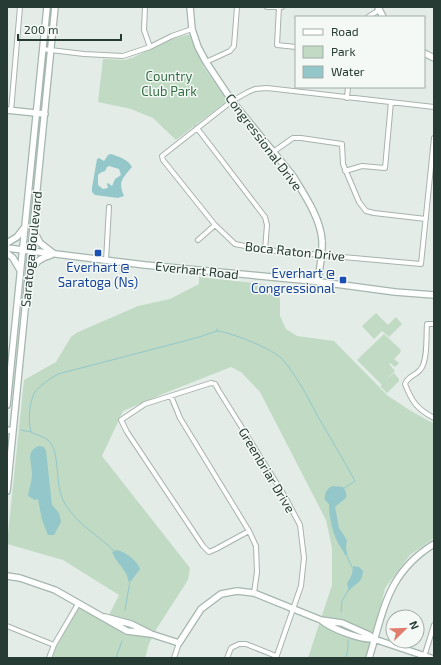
<svg xmlns="http://www.w3.org/2000/svg" width="441" height="665" font-family="'Exo 2',sans-serif">
<rect width="100%" height="100%" fill="#e4ece7"/>
<path fill="#c0dac4" d="M187 35H191L203 66 226 98 227 101 176 140 153 118 131 109 98 102 103 59 125 60 134 57 171 39Z
M199 277 280 286V316L286 329 297 336 334 341 388 396 411 411 429 421 434 423V538L410 555 385 588 381 605 365 658H308L332 585V548L326 520 260 392 241 372 231 367 165 393 123 411 102 456 190 568 188 580 157 628 149 644 145 658H52L55 649 79 607 106 621 119 595 63 560 7 544 24 380 56 362 71 337 76 333 138 306 170 299 199 284Z
M376 313 388 325 396 317 402 324 389 337 382 331 374 339 362 326Z
M384 334 401 350 400 353 394 359 399 363 395 367 390 363 389 364 395 371 385 381 394 373 399 379V381L387 393 380 386 382 385 357 360Z"/>
<path fill="#93c7ca" fill-rule="evenodd" d="M111 154C119 157 128 159 132 167 124 177 117 181 124 196L118 198 95 195 92 192V188L97 159 99 158 104 161 108 155ZM109 166 119 169 121 175 115 179 112 186 108 183 107 184 108 188 103 189 98 185V175L100 173 105 171 107 167Z
M39 446 44 447 46 451 52 505 59 513 61 522 54 535H48L42 520 38 499 35 500 28 496C29 489 32 481 32 474 32 462 25 451 39 446Z
M332 486 343 487C352 500 341 500 335 507L339 528 347 540 346 547 347 554 345 555C343 549 339 546 337 541 332 530 329 516 329 504L325 500C324 493 327 489 332 486Z
M117 550C125 552 137 560 140 569L131 581H128C129 572 115 562 112 552Z
M353 566 359 567 363 571C362 584 356 582 349 591L347 584 352 574Z"/>
<g fill="none" stroke-linecap="round" stroke-linejoin="round">
<path stroke="#93c7ca" stroke-width="1" d="M217 329V331C230 332 276 350 283 360 296 375 308 397 317 415 330 437 343 459 355 481L343 489
M21 430 31 432
M114 551C98 535 77 524 65 504 53 484 62 454 48 440 43 436 36 435 31 432 28 421 29 402 35 392 40 385 50 379 58 374L196 338 217 331
M346 554 352 567
M125 610 130 581
M341 612 342 601 349 589
M116 658 122 641
M346 658 348 647V640"/>
<g stroke="#a7b3ad" stroke-width="6">
<path id="street" d="M145 7 144 30 150 47
M267 7H282
M279 7 277 45 296 47
M368 17 379 10
M42 49 84 54 123 56 150 47 172 36 192 29
M206 62 230 51 234 46 237 7
M347 98 348 87
M434 107 267 88 255 89 248 92 232 101 162 156 163 160 215 225 235 244 265 250 421 264 434 138
M11 111 20 7
M197 128 265 217 267 225 265 250
M273 152 293 138H301L342 144 343 164 359 202 366 211 374 213 426 219
M345 171 362 166 385 168 391 102
M198 240 215 225
M106 261 109 207
M434 324H427C426 335 428 362 420 370 415 376 408 376 405 384 412 402 417 409 434 418
M171 396 180 418 249 531 256 546 257 572 254 593
M249 531 216 549 209 552 203 546 127 432 121 420 145 404 211 383 215 384 219 391 284 495 300 525 304 558 301 586 276 658
M7 626 54 645
M424 657 434 625
M49 658 54 645 78 604
M174 658 179 643
M227 658 231 648 239 644H246L276 656"/>
</g>
<g stroke="#a4b6ae" stroke-width="8">
<path id="secondary" d="M190 7 192 29 198 47 206 62 232 101 293 176C304 194 321 219 322 241 323 254 319 269 318 282
M378 7 383 17
M424 53 434 58
M7 110 45 114
M34 231 40 243 53 253
M7 243 17 237 24 228
M7 248 145 265 313 281 395 292 434 295
M7 253 13 258 20 270
M30 271C35 262 42 257 51 255
M7 405 47 7
M7 430 13 431
M7 491 55 7
M7 576 20 578 55 590 127 631 151 634
M105 617 131 624 151 634 179 643 201 609 221 594 237 591 254 593 321 620 342 623 369 635 374 639 431 658
M321 620C332 629 360 640 374 639
M369 658C384 610 387 573 434 544"/>
</g>
<use href="#street" stroke="#fff" stroke-width="4"/>
<use href="#secondary" stroke="#fff" stroke-width="5.5"/>
</g>
<g fill="#1a4fb4" stroke="#f4f9f6" stroke-width="1.5">
<rect x="94" y="249" width="8" height="8" rx="2"/>
<rect x="339" y="276" width="8" height="8" rx="2"/>
</g>
<g text-anchor="middle" stroke-width="3" stroke-linejoin="round" paint-order="stroke">
<g font-size="13" fill="#356d45" stroke="#f4f9f6">
<text x="169" y="81">Country<tspan x="169" dy="15">Club Park</tspan></text>
</g>
<g font-size="13" fill="#263b33" stroke="#f4f9f6">
<text transform="translate(264 142) rotate(53)" y="5">Congressional Drive</text>
<text transform="translate(31 249) rotate(-84)" y="5">Saratoga Boulevard</text>
<text transform="translate(295 251) rotate(6)" y="5">Boca Raton Drive</text>
<text transform="translate(197 270) rotate(6)" y="5">Everhart Road</text>
<text transform="translate(267 470) rotate(59)" y="5">Greenbriar Drive</text>
</g>
<g font-size="13" fill="#164399" stroke="#f4f9f6">
<text x="98" y="272">Everhart @<tspan x="98" dy="15">Saratoga (Ns)</tspan></text>
<text x="335" y="278" text-anchor="end">Everhart @<tspan x="335" dy="15">Congressional</tspan></text>
</g>
</g>
<rect width="441" height="665" fill="none" stroke="#263b33" stroke-width="16"/>
<rect x="295" y="16" width="130" height="72" fill="#f4f9f6" stroke="#a2ada8"/>
<rect x="303" y="29" width="20" height="6" fill="#ffffff" stroke="#a2ada8"/>
<text x="331" y="36" font-size="12" fill="#263b33">Road</text>
<rect x="303" y="46" width="20" height="12" fill="#c0dac4" stroke="#a2ada8"/>
<text x="331" y="56" font-size="12" fill="#263b33">Park</text>
<rect x="303" y="66" width="20" height="12" fill="#93c7ca" stroke="#a2ada8"/>
<text x="331" y="76" font-size="12" fill="#263b33">Water</text>
<g transform="translate(405 629) rotate(67)"><circle r="19" fill="#f4f9f6" stroke="#a2ada8"/>
<path d="M0-3L7 15L0 10L-7 15Z" fill="#e17d6d"/>
<text y="-6" font-size="11" font-weight="bold" text-anchor="middle" fill="#263b33">N</text>
</g>
<path d="M18 34v6h103v-6" fill="none" stroke="#263b33" stroke-width="2"/>
<text x="24" y="34" font-size="12" fill="#263b33" stroke="#f4f9f6" stroke-width="3" paint-order="stroke">200 m</text>
</svg>
